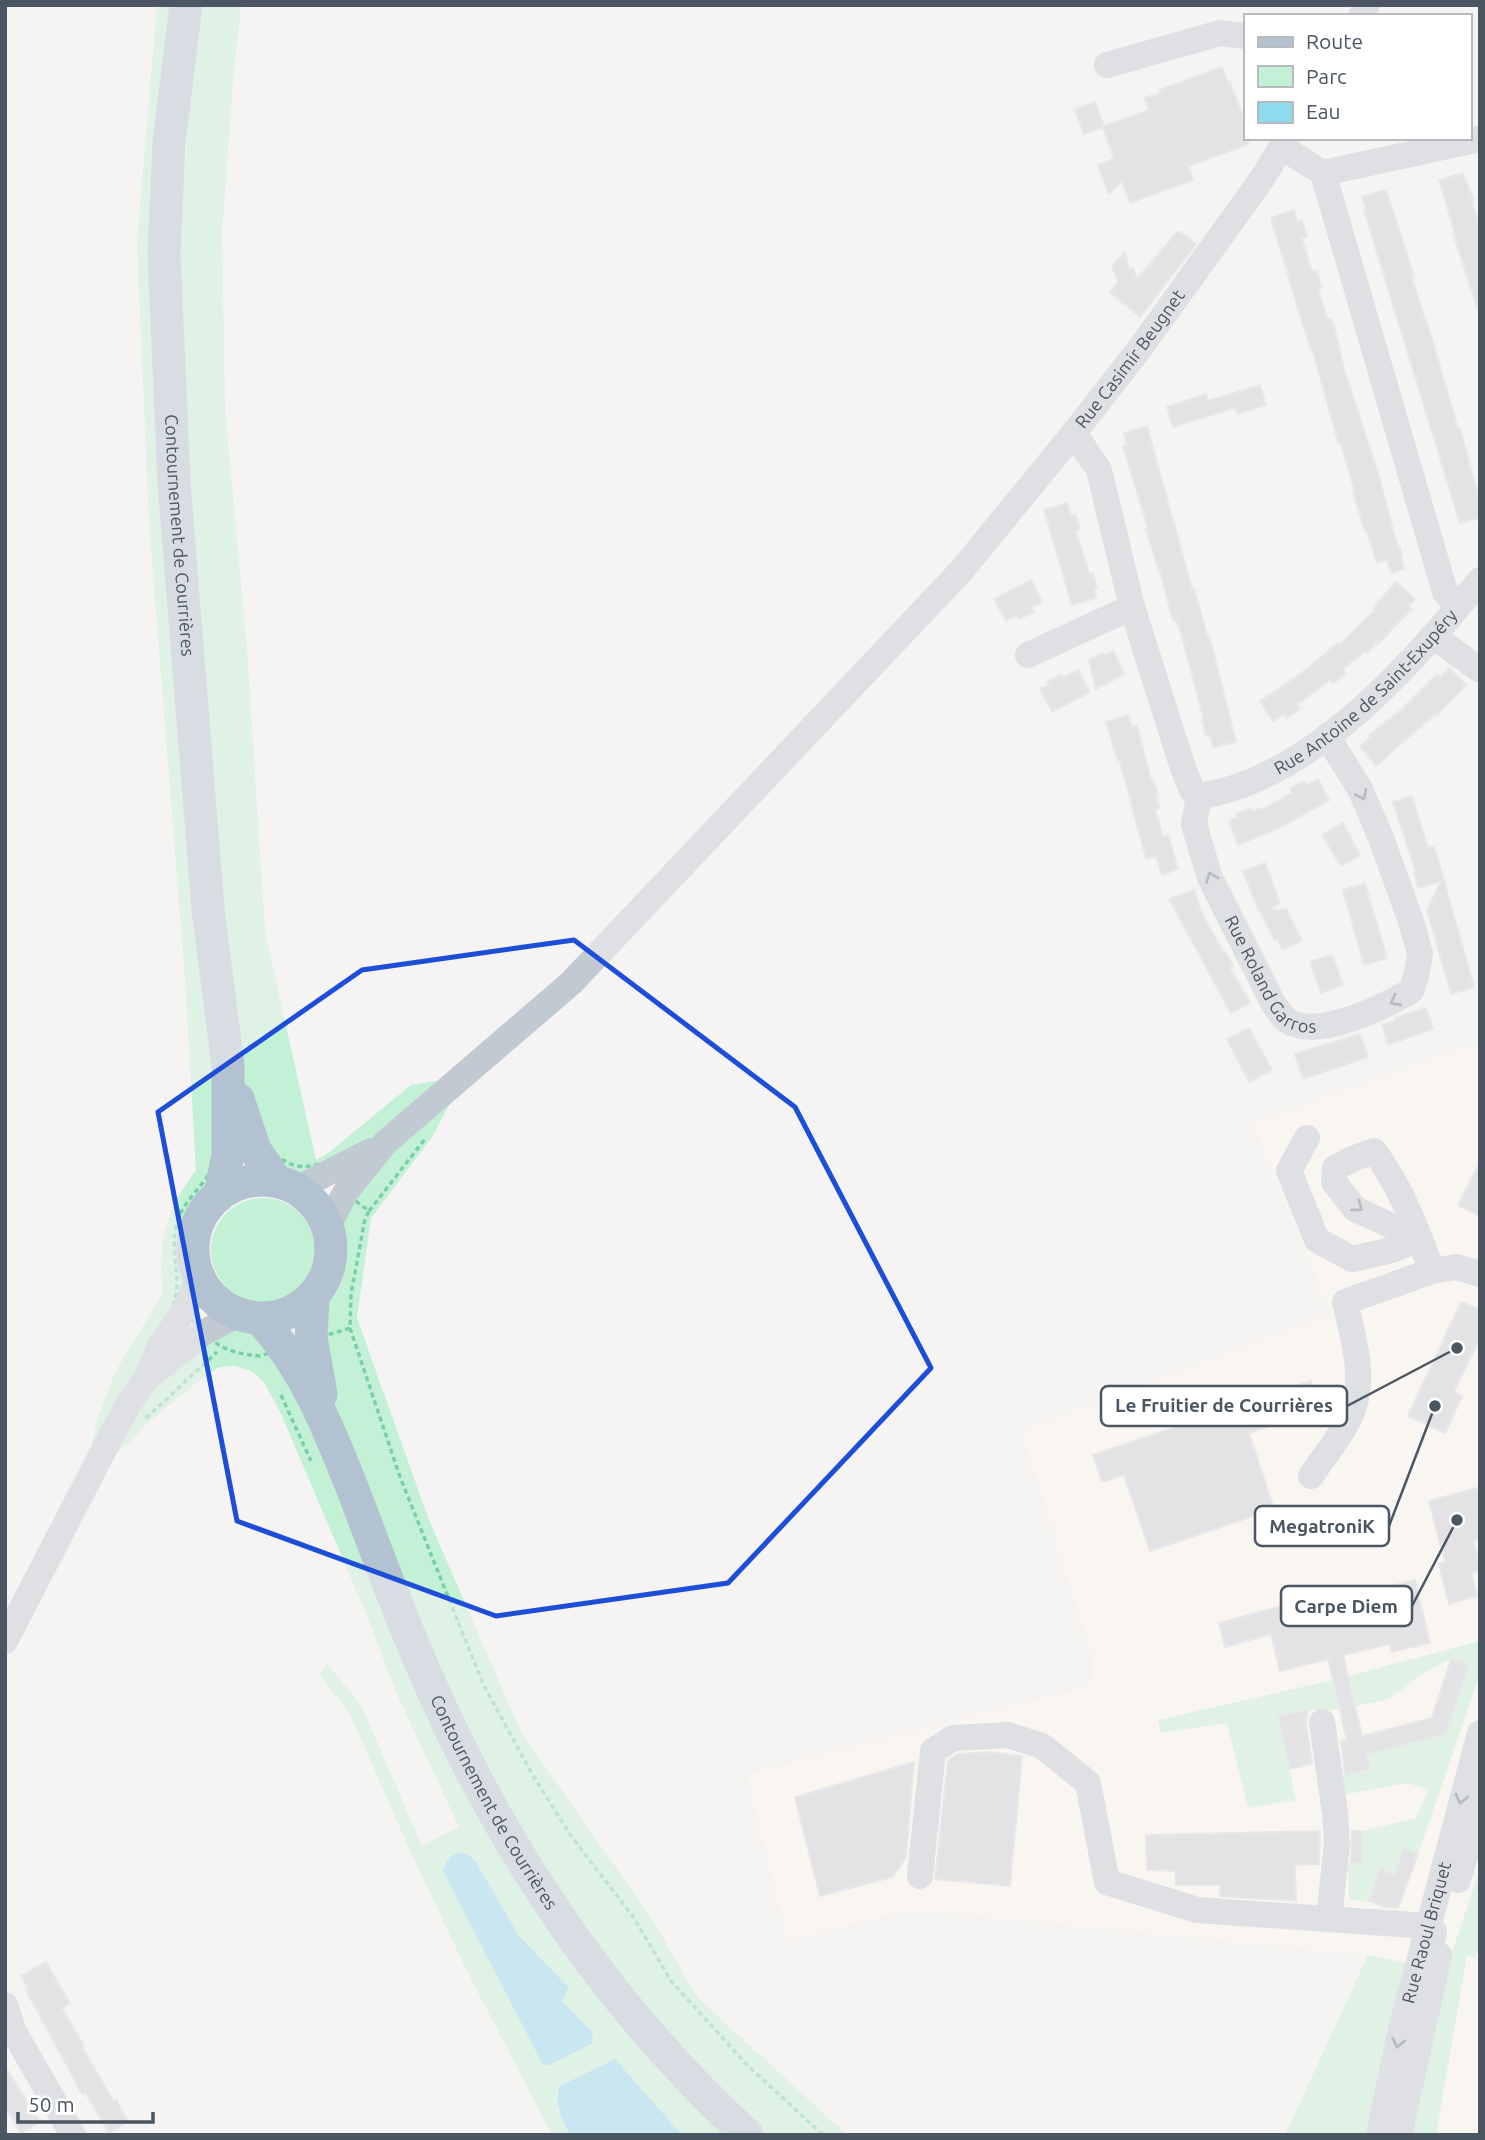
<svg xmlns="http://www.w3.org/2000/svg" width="1485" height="2140" font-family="Ubuntu,sans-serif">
<rect width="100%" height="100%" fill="#f5f3f3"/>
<path fill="#fdf9ef" d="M1480 1042V2135H1436L1463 1974 1368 1955 911 1909 788 1941 747 1774 1091 1686 1092 1656 1022 1431 1331 1314 1253 1124Z"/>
<path fill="#c3f1d5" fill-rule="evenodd" d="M157 5H173L170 22 217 1178C199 1200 181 1221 182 1251 183 1266 186 1280 183 1295L91 1449 97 1421 114 1374 163 1293 161 1267 164 1231 177 1198 196 1170 185 978 149 522 137 243Z
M200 5H241L233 81 222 232 225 409 247 649 265 932 316 1160 327 1154 411 1085 447 1079 353 1154 300 1176 289 1173 270 1162 236 1059 190 532 177 255 196 28Z
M455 1094 432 1137 371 1218 357 1318 429 1520 521 1732 652 1919 698 1998 847 2135H763L699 2073 579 1925 470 1745 332 1405 323 1302C351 1268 340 1254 342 1215L414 1126Z
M211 1250a52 52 0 1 1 104 0a52 52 0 1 1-104 0Z
M236 1327 251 1330 283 1357 418 1691 727 2135H682L614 2059 557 2108 570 2135H552L466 1969 411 1853 350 1714 319 1674 327 1664 361 1705 422 1846 459 1827 396 1692 365 1611 281 1414 264 1382 251 1371 235 1366 220 1367 206 1375 145 1425 128 1445 112 1455 126 1425 177 1359ZM476 1862 519 1936 540 1959 562 2001 591 2032 543 2065Z
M1480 1641V1674L1418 1854 1404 1849 1394 1875 1380 1868 1369 1902 1349 1899 1348 1863H1361L1362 1831 1416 1818 1429 1789 1407 1783 1342 1795 1341 1776 1370 1769 1367 1754 1445 1734 1469 1665 1450 1659 1419 1676 1389 1699 1356 1706 1348 1676Z
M1333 1680 1340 1710H1308L1278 1716 1296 1800 1248 1808 1227 1723 1161 1733 1158 1720Z
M1480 1869V1948L1475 1959 1467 1955 1436 2135H1409L1449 1961Z
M1368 1955 1407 1963 1371 2135H1285Z"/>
<path fill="#90daee" d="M455 1853 468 1854 476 1862 519 1936 569 1988 562 2001 592 2032 593 2043 549 2065H543L443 1871 446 1862Z
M615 2059 682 2135H570C562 2118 553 2105 560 2086Z"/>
<path fill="#cdcfd5" stroke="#d7d9de" stroke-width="2" d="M1222 67 1228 83 1230 82 1245 123V138L1249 144 1188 166 1193 180 1130 203 1122 181 1109 194 1098 165 1114 159 1103 127 1084 134 1075 109 1095 102 1104 126 1149 110 1145 98 1160 93 1159 90Z
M1463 173 1474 201 1472 202 1480 229V306L1477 307 1453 233H1455L1439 180Z
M1386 190 1409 260 1414 277 1412 278 1426 322H1427L1458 429H1460L1480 502V518L1460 523 1364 210H1366L1362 197Z
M1294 210 1297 222 1302 221 1307 237 1302 238 1312 272 1317 271 1319 279 1322 287 1318 288 1328 320 1331 319 1334 326 1344 369 1378 473 1398 548 1400 547 1404 569 1391 573 1387 560 1377 563 1367 531H1365L1353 492 1355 491 1340 441 1338 442 1313 351H1311L1271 218Z
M1177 232H1180L1196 244 1140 317 1110 292 1118 282 1112 266 1125 252 1129 269 1133 268 1137 279Z
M1260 385 1266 405 1237 414 1235 408 1173 427 1167 407 1206 394 1208 401Z
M1147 426 1192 589 1194 588 1207 635H1209L1236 742 1213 747 1210 735 1206 736 1202 720H1204L1180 629 1176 620 1173 621 1160 570 1159 571 1146 529 1148 528 1123 446 1127 445 1124 433Z
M1067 503 1071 515 1075 514 1080 530 1076 531 1086 564 1089 574 1093 573 1097 588 1094 589 1096 598 1072 605 1044 510Z
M1031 580 1042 602 1031 607 1034 612 1019 619 1017 615 1006 621 994 599Z
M1396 582 1415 599 1409 606 1412 609 1406 615 1377 645 1376 643 1367 653 1365 651 1343 669 1346 673 1333 684 1330 680 1297 705 1300 709 1286 718 1284 714 1273 721 1260 701 1299 675 1338 643 1339 645 1375 610 1373 608Z
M1113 651 1125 674 1096 689 1089 660 1103 653 1104 656Z
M1449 668 1466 685 1437 715 1436 713 1376 766 1360 746 1371 737 1369 735 1401 710 1437 674 1441 677Z
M1078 670 1090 692 1052 712 1040 689 1049 685 1047 682 1061 674 1063 678Z
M1129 715 1132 727 1137 725 1151 780 1153 779 1158 795 1156 796 1160 808 1155 810 1163 837 1168 835 1178 869 1162 875 1156 856 1146 859 1120 761H1118L1106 722Z
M1318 779 1329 800 1277 829 1238 845 1229 821 1237 817 1236 814 1251 808 1252 811 1261 808 1262 810 1292 793 1290 789 1304 781 1307 785Z
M1412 796 1428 848 1434 846 1474 987 1451 994 1427 910 1441 881 1418 888 1414 873 1416 872 1393 802Z
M1343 823 1360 855 1341 866 1322 835Z
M1265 863 1280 903 1272 908 1274 910 1286 909 1302 940 1283 950 1277 940 1275 941 1257 906 1243 871Z
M1365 883 1387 958 1364 965 1343 890Z
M1194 890 1201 911 1224 954 1226 953 1233 966 1230 968 1250 1003 1231 1013 1169 899Z
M1332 955 1343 985 1321 993 1310 962Z
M1426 1008 1433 1029 1388 1045 1382 1025 1396 1021 1395 1018Z
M1249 1028 1272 1070 1249 1082 1227 1039Z
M1360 1034 1368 1057 1303 1079 1295 1054Z
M1480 1162V1216L1458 1205Z
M1461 1302 1480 1310V1337L1454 1392 1462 1396 1445 1433 1408 1416Z
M1311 1381 1320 1409 1249 1433 1274 1509 1150 1551 1124 1475 1102 1482 1093 1455Z
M1477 1488 1480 1498V1539L1474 1541 1480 1570 1471 1573 1477 1596 1449 1604 1439 1564 1445 1562 1429 1501Z
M1415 1580 1430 1643 1391 1652 1389 1644 1343 1655 1362 1736 1432 1718 1451 1659 1469 1665 1445 1734 1367 1754 1370 1769 1345 1775 1341 1741 1347 1740 1328 1659 1280 1671 1271 1634 1225 1647 1219 1623 1350 1588 1352 1592 1358 1590 1359 1594Z
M1308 1710 1306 1724 1312 1764 1290 1769 1278 1716Z
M988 1752 1022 1756 1010 1886 935 1879 948 1760 958 1754Z
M914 1762 906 1858 892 1877 820 1896 795 1797Z
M1320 1831 1319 1864 1295 1865 1296 1901 1220 1896V1885H1176L1175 1871 1147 1870 1146 1835Z
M1352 1831H1362V1863H1351Z
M1404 1849 1418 1854 1398 1908 1385 1907 1369 1901 1380 1868 1394 1875Z
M46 1962 70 2003 62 2008 84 2046 82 2047 114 2102 116 2100 128 2121 109 2133 85 2092 82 2094 26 1990 28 1989 21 1976Z
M5 2066 40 2122 21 2133 5 2107Z"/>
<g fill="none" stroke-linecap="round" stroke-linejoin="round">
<path stroke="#7ad0a6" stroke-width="3.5" stroke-dasharray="5 3.5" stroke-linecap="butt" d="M269 1148C285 1165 300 1171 322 1163L345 1193 369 1211 365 1219 351 1294 350 1328 260 1356C208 1352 209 1332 174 1303 183 1275 167 1246 179 1217 188 1194 211 1182 215 1157Z
M369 1211 425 1139
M350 1328 400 1477 483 1684 532 1774 571 1836 634 1918 671 1981 746 2064 823 2135
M281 1395 311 1461
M146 1418 217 1352"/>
<g stroke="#c1cad2" stroke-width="26">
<path d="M1361 16 1367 5"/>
<path d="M1107 65 1220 33 1245 36"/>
<path d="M1281 147 1323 173 1445 592 1458 607"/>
<path d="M1323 173 1480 139"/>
<path d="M1074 433 1099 470 1132 607 1183 768 1192 790 1199 796"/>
<path d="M1433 636 1480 670"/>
<path d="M1028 655 1132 607"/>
<path id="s1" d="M1199 796 1194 824 1210 878 1273 1003C1277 1008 1281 1016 1286 1020 1317 1041 1383 1007 1411 991L1416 977 1420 954 1412 924 1381 838 1361 791 1327 736"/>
<path id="s2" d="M1199 796C1309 781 1414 663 1480 580"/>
<path d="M1307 1138 1289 1171 1317 1240 1352 1259 1392 1250 1420 1239"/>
<path d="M296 1189 371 1151"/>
<path id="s3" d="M328 1226 345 1193 385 1143 571 983 961 571 1074 433 1144 343 1263 177 1287 138"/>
<path d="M1420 1239 1355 1209 1334 1182 1335 1168 1352 1159 1374 1151C1401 1187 1417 1230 1432 1271"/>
<path d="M151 1375 203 1333 238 1314"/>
<path d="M1311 1476C1323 1458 1338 1440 1348 1421 1368 1382 1354 1342 1345 1302L1432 1271 1456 1267 1480 1274"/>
<path d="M5 1641 110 1438 129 1403 145 1381 160 1346 184 1311 199 1278"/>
<path d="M1322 1722 1335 1813 1337 1844 1329 1919"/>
<path d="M920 1876 933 1751 953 1738 1008 1735 1042 1746 1088 1783 1107 1882 1197 1910 1428 1926 1434 1932 1430 1950 1437 1960"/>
<path d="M1458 1880 1480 1805"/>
<path d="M5 2005 14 2032 73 2135"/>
<path id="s4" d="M1379 2135 1401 2029 1480 1733"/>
<path d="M1399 2135 1439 1955"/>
</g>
<g stroke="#b3c2d1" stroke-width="33">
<path id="s5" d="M186 5 169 143 164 253 174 482 208 909 228 1066V1155L220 1194"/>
<path d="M238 1099 255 1150 276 1181"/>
<circle cx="262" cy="1249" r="69"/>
<path d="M313 1298 311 1338 321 1394"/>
<path id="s6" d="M260 1319C306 1369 330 1432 355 1495 377 1553 398 1611 423 1668 499 1845 605 2004 747 2135"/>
</g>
</g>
<defs><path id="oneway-chevron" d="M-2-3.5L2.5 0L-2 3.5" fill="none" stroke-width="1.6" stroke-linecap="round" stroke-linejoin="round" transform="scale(1.75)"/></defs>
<g stroke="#6e7983">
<use href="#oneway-chevron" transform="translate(1362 795) rotate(64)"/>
<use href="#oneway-chevron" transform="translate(1211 877) rotate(-111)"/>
<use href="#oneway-chevron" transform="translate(1395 1001) rotate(152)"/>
<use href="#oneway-chevron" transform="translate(1358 1207) rotate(37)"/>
<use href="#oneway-chevron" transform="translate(1461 1799) rotate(104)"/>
<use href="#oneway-chevron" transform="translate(1398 2043) rotate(102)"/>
</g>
<path d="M0 0H1485V2140H0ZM574 940 795 1107 931 1368 728 1583 496 1616 237 1521 158 1112 362 970Z" fill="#f5f3f3" fill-opacity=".55" fill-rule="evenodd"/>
<path fill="none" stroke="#1d4ed8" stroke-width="5" stroke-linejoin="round" d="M574 940 795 1107 931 1368 728 1583 496 1616 237 1521 158 1112 362 970Z"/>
<g text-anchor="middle" stroke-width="6" stroke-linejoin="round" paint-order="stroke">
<g font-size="18" fill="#4a5661" stroke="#fff">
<text dy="6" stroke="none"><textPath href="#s3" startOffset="1185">Rue Casimir Beugnet</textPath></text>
<text dy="6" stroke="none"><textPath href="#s5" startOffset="532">Contournement de Courrières</textPath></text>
<text dy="6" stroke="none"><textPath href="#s2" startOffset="201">Rue Antoine de Saint-Exupéry</textPath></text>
<text dy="6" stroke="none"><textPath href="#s1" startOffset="203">Rue Roland Garros</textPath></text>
<text dy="6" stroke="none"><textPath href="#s6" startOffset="539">Contournement de Courrières</textPath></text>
<text dy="6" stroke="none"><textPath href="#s4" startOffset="208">Rue Raoul Briquet</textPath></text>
</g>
</g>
<path fill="none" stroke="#4a5661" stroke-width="2.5" d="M1457 1348L1347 1406M1435 1406L1389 1526M1457 1520L1412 1606"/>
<g fill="#4a5661" stroke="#fff" stroke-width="2.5">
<circle cx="1457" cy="1348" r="7"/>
<circle cx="1435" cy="1406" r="7"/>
<circle cx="1457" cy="1520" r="7"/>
</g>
<g fill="#fff" stroke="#4a5661" stroke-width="2.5">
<rect x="1101" y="1386" width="246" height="40" rx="7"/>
<rect x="1255" y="1506" width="134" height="40" rx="7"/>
<rect x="1281" y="1586" width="131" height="40" rx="7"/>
</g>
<g font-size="19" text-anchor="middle" font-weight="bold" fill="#4a5661">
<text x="1224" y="1412">Le Fruitier de Courrières</text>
<text x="1322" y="1533">MegatroniK</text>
<text x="1346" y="1613">Carpe Diem</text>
</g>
<rect width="1485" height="2140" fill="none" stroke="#4a5661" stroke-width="14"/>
<rect x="1244" y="14" width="228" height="126" fill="#ffffff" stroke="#b7bbc0" stroke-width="2"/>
<rect x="1258" y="37" width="35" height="10" fill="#b3c2d1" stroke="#b7bbc0" stroke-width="2"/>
<text x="1306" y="49" font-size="21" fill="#4a5661">Route</text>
<rect x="1258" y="66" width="35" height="21" fill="#c3f1d5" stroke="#b7bbc0" stroke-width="2"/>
<text x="1306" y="84" font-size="21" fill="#4a5661">Parc</text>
<rect x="1258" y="102" width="35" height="21" fill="#90daee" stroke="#b7bbc0" stroke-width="2"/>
<text x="1306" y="119" font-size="21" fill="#4a5661">Eau</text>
<path d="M18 2112v10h135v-10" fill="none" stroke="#4a5661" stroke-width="3.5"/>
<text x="28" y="2112" font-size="21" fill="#4a5661" stroke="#ffffff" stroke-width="5" paint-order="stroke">50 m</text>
</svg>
